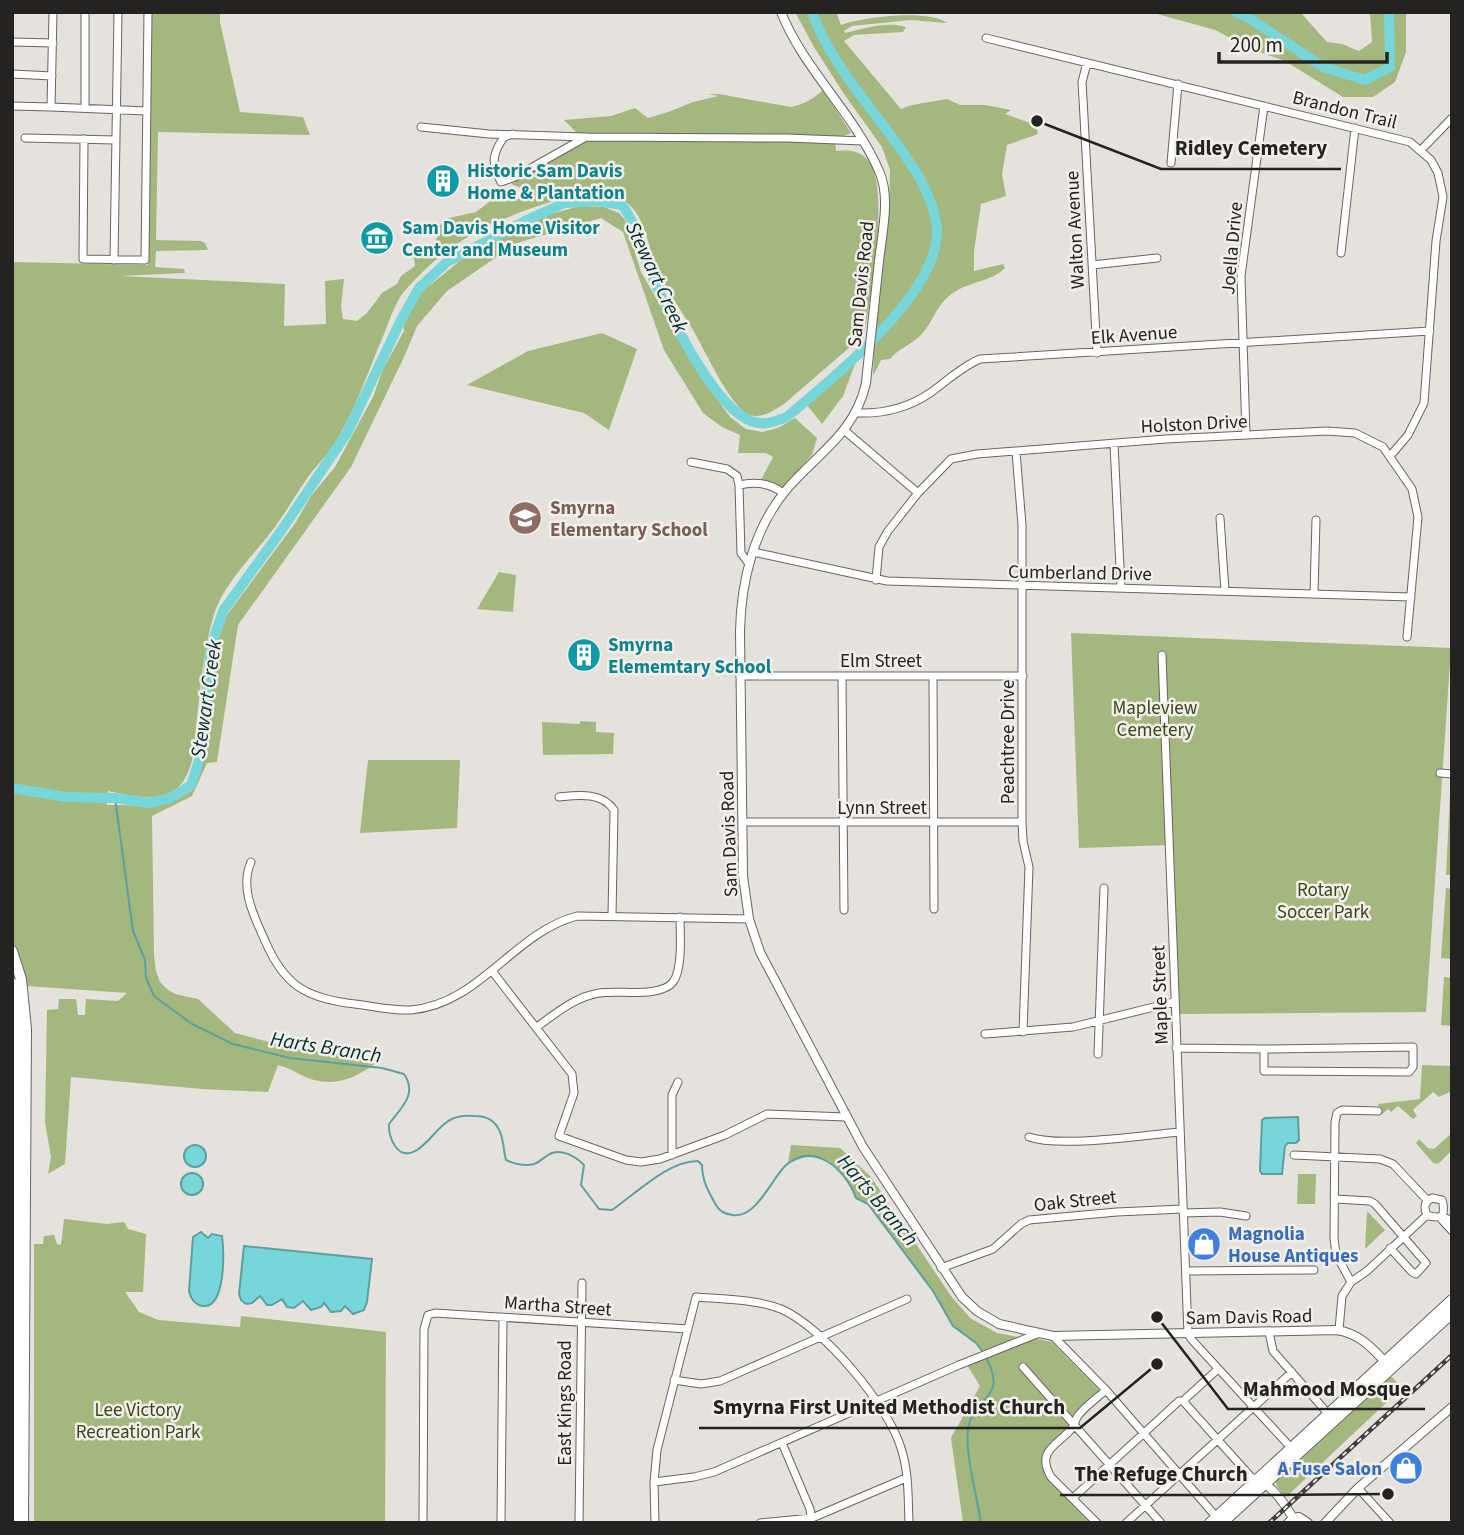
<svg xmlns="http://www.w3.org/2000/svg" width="1464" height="1535" font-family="'Source Sans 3',sans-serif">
<rect width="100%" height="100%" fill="#e5e1dc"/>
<path fill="#a4b77f" d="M149 12H220V22L240 112 303 117 310 135 158 132 156 240 201 241 205 243 208 250 156 251 155 267 184 269 185 273 119 276 285 284 284 326 326 324 325 281 344 279 341 307 343 319 357 321 367 313 382 293 397 284 401 276 415 266 414 257 429 251 437 238 436 228 449 218 476 212 493 199 524 198 522 188 511 184 582 142 621 139 634 141 629 136 577 133 564 120 611 116 635 108 648 118 668 112 693 102 719 96 708 94H719L791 107C805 104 813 99 823 90L851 133 835 139 836 151C849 150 861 150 870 163 889 193 871 298 864 335L784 404C773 411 760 420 747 414 730 405 704 349 693 330 681 310 667 291 658 270 647 247 647 218 626 202 591 175 482 225 451 248 436 258 420 274 408 287 396 299 390 319 384 334 368 371 355 412 333 446 324 459 312 470 304 483 293 499 283 517 271 532 252 557 224 583 214 614 204 647 201 683 197 718 194 740 196 761 184 780 168 806 132 796 108 791L107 805C144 804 156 811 192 791L203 761 216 644 227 615 296 522 311 496 335 467 373 397 383 369 404 331 403 321 419 294 461 260 525 223 551 214 580 206 604 207 619 213 625 220 641 272 703 379 730 417 746 429 762 432 778 428 795 418 817 438 812 455 782 488 761 480 773 457 766 453H738L740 435 722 427 703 413 664 350 623 232 601 218 517 243 447 291 417 326 404 357 351 467 238 625 217 762 207 763 192 796 152 816 154 955 156 971 160 982 167 989 175 994 198 999 235 1033 295 1049 382 1059C361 1074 342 1087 314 1080 302 1077 291 1068 278 1065L268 1092 202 1089 71 1077 65 1164 48 1174 51 1157 45 1122 47 1010 58 1009 59 999H76L78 1015H85L86 999 118 1001 127 993 26 986 12 981V262L148 265 150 118Z
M795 12H836L841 25C865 17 927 9 947 23L910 20 852 26 844 31 845 33C863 29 887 21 906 27L903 32 854 35 844 41 901 109 912 105 947 99 960 105H985L1011 110 1005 114 1036 125 1038 134 1007 145 1002 174 1006 196 981 204 974 251V271L1003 264 1005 268C991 282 970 281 953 293 935 305 934 322 920 336 911 345 899 348 890 359L881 360 873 376 875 330 889 219 890 170 882 147 844 94 814 47Z
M1150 12H1300L1327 42 1342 44 1359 51 1372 42 1370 12H1406V52L1395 82 1373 97H1343L1285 61 1254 50 1215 30Z
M602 333 637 349 609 430 584 413 467 385 528 351Z
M856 361 843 396 822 424 807 405Z
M499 572 516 575 513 612 477 609Z
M1071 633 1451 648 1426 1012 1177 1014 1170 845 1079 848Z
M580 721 596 722V732L614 733 613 754 543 755 542 722 580 724Z
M368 760H460L457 828 360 833Z
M1450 793H1452V875H1446Z
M1446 888 1452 889V959L1441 958Z
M1444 977 1452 978V1026L1441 1025Z
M1422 1065 1452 1066V1091L1439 1097 1433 1092 1413 1110 1417 1116 1413 1119 1398 1106 1391 1112 1388 1109 1381 1115 1378 1104 1420 1099Z
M1452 1133V1150L1438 1164 1433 1163 1416 1143 1419 1139 1428 1148 1434 1149Z
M791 1145 840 1148 871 1177 951 1296 970 1318 997 1333 1023 1338 1026 1343 1033 1338 1052 1342 1100 1391 1070 1427 1049 1446 1044 1466 1095 1523H963L951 1438 980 1386 967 1365 985 1355 976 1343 953 1326 933 1291 868 1204 856 1198C849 1179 832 1154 809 1156 803 1157 795 1161 788 1163Z
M1298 1174H1316L1315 1204H1297Z
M1367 1211 1385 1230 1365 1249Z
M64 1219 107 1224 124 1222 128 1229 146 1234 143 1292H125L139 1312 158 1320 240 1327 241 1316 386 1332 385 1523H34V1244H43L44 1236 54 1235 57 1244 61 1245Z
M1389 1374 1402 1388 1286 1497 1278 1488 1275 1480Z"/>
<path fill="#76d6d9" stroke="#5da0a2" stroke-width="2" d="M1298 1117 1299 1140 1296 1143H1288L1285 1146 1282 1174H1262L1260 1171 1262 1120 1265 1118Z
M184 1156a11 11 0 1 1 22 0a11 11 0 1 1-22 0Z
M181 1184a11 11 0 1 1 22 0a11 11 0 1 1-22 0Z
M201 1232 208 1238 212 1234 222 1236C224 1252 226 1308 203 1306 195 1305 191 1299 189 1291L193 1237Z
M244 1246 372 1259 367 1302 364 1310 353 1314 345 1306 341 1311 331 1312 324 1303 321 1307 311 1310 303 1301 294 1308 287 1307 282 1299 272 1305H267L260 1296 252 1303 246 1304 241 1300 239 1294Z"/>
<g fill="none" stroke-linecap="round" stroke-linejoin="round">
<path stroke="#5da0a2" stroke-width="2" d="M115 798 133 931 145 960 146 978 154 996 192 1024 233 1044 290 1058 382 1068 404 1074C418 1094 401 1108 389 1124 388 1138 398 1162 417 1150 440 1134 441 1113 475 1116 485 1116 493 1119 498 1128 504 1137 503 1150 506 1160 515 1164 524 1167 534 1164 540 1162 543 1158 548 1155 560 1147 575 1156 584 1165L581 1185 599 1209 612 1210C636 1194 667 1161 698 1161L702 1165C702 1180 708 1191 716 1205 720 1212 725 1214 733 1215 756 1219 772 1178 786 1165 815 1141 846 1170 856 1198L868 1204 933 1291 953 1326 976 1343 983 1352
M981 1523C977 1495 965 1457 968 1430 972 1395 1009 1402 986 1357"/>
<path stroke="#76d6d9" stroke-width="10" d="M1236 12 1249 18 1323 67 1365 80 1390 67 1389 12
M12 788 66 797 115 798 149 803 171 798 191 785 199 761 211 646 223 611 281 531 347 433 401 320 419 288 447 262 529 219 565 203 596 201 622 205C637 225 641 249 651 273 666 309 714 408 751 421 765 426 774 422 787 417 832 378 949 287 936 221 930 188 908 159 889 133 861 95 828 57 812 12"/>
<g stroke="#686460" stroke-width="9">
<path id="minor" d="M53 12 51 107 147 111
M986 38 1410 142 1431 160 1438 173 1443 197 1436 241 1424 403 1408 435 1391 455
M12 42 53 43
M1087 63 1082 82 1083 99 1097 353
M12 74 52 76
M12 106 51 107
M85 108V12
M421 127 489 134 586 137 515 177 501 182C491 164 492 154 504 137L513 134
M586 137 787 138 863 141
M25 138 116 140
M84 139 83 259 145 260 148 12
M1421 150 1452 118
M1171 163 1178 84
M1341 253 1355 128
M114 260 118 12
M1092 265 1157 258
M856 413C881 414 908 408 930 393 947 381 961 367 980 359L1430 331
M844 430 918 493
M1246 435 1241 276 1264 106
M1114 444 1121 588
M1016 452 1022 525V822L1023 841 1029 867 1023 1032
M691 462 727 469 737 476 739 485 741 553 749 564
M739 485C756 481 770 483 783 493
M1220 518 1225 591
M753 552 887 581 1411 597
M876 580 879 547 888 531 918 493 951 459 977 454 1166 439 1327 431 1355 433 1383 447 1412 489 1418 517 1407 637
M1314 594 1316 520
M1162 655 1188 1334 1192 1340 1294 1451
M740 676H1023
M842 676 844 910
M933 676 934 909
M1440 773 1452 774
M559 797C579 795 602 792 614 810L612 915
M743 822H1022
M251 862C239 889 255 918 266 943 284 984 305 997 347 1003 368 1005 391 1011 411 1010 480 1004 513 933 577 916L749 919
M492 971 572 1074 574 1093 559 1136 626 1160 641 1162 660 1159 725 1135 767 1114 845 1117
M537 1027C556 1013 575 997 599 993 619 990 661 998 673 982 683 969 680 933 680 917
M985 1034 1073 1027 1174 1002
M1413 1047V1067L1409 1072 1264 1071V1049Z
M1176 1048 1264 1049
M1098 1054 1104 888
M1378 1111 1342 1110 1337 1113 1335 1122 1334 1238 1336 1254 1351 1282 1367 1271 1427 1215
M1029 1137C1061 1148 1143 1135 1180 1132
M672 1155V1095L678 1082
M1294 1155 1380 1159 1393 1164 1427 1200
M1335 1199 1370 1201 1375 1204 1426 1263 1416 1274 1412 1272 1390 1248
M1183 1213 1220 1212 1246 1216
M1452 1222C1443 1213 1437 1220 1427 1215 1423 1207 1425 1201 1432 1198L1442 1200C1445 1207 1443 1213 1442 1220L1452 1231
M941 1268 993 1249 1021 1224 1029 1220 1117 1212 1183 1209
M1186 1271 1314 1270
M1339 1330 1342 1296 1351 1282
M1269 1332 1273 1351 1331 1417
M1053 1336 1106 1390 1219 1520
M1023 1367 1161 1523
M674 1380 701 1384 720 1381 907 1299
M1183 1401 1251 1477 1257 1480
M782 1443 810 1509 812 1522
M654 1482 694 1477 714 1472 959 1365 1037 1334
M1358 1488 1390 1523
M1074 1497 1179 1401H1183L1218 1369
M423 1523 424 1329 428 1315 435 1313 688 1329
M501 1523 503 1317
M579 1523 582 1283
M655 1523 654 1482 657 1450 696 1297C723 1299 755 1299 781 1309 823 1327 888 1405 901 1448 909 1472 908 1498 909 1523
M760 1523 812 1518 906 1478
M1097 1523 1051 1477C1035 1450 1059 1445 1073 1427 1073 1426 1077 1418 1077 1417 1084 1407 1097 1398 1106 1390
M1126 1523 1292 1372"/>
</g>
<g stroke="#686460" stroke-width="10">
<path id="tertiary" d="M781 12C804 70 854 113 879 171 891 197 882 233 879 261 875 301 870 342 866 383 855 433 818 453 787 489 754 528 741 581 740 631L743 876 749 919 760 952 863 1147 962 1297 977 1311 999 1324 1053 1336 1337 1330C1361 1334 1373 1349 1389 1366
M1261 1481C1274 1489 1286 1505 1293 1518
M1288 1523 1293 1518 1299 1517 1308 1523
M1325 1523 1358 1488 1452 1407"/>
</g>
<g stroke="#686460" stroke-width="12">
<path id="primary" d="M12 951 21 979 26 1029 23 1523
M12 983 17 1026 14 1523
M1210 1523 1452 1300
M1222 1523 1452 1313"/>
</g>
<use href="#minor" stroke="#fff" stroke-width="7"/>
<use href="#tertiary" stroke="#fff" stroke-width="8"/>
<use href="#primary" stroke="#fff" stroke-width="10"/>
<g stroke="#403f3d" stroke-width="4.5">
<path id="rail" d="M1269 1523 1452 1355"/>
</g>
<use href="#rail" stroke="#f2eee9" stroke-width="2" stroke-dasharray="5" stroke-linecap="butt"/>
</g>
<defs>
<g id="building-disc" transform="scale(1.75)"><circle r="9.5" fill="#0f9aa8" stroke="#f2eee9"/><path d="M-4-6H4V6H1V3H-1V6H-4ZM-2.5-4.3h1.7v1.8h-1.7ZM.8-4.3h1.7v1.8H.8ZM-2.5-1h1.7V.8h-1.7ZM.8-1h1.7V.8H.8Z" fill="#fff"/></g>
<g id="museum-disc" transform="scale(1.75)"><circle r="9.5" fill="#0f9aa8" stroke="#f2eee9"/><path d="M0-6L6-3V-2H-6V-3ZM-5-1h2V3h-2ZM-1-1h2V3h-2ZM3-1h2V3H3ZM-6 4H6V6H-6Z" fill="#fff"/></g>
<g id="school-disc" transform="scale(1.75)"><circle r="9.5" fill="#8d6e63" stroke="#f2eee9"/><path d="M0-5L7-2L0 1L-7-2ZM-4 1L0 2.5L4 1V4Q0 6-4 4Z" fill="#fff"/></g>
<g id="shop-disc" transform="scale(1.75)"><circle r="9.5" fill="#3f7fe0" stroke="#f2eee9"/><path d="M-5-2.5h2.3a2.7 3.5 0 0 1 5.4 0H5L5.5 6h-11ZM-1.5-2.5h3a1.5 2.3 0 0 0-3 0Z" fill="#fff"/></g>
</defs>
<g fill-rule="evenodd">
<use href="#building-disc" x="443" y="181"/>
<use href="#museum-disc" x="377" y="238"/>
<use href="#school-disc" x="525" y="518"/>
<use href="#building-disc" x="584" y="655"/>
<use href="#shop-disc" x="1204" y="1244"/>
<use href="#shop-disc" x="1406" y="1468"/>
</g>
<g text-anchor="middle" stroke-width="5" stroke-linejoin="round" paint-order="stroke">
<g font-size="19" fill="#242321" stroke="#f2eee9">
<text transform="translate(1345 109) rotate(14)" y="7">Brandon Trail</text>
<text transform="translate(1074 230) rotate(-93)" y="7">Walton Avenue</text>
<text transform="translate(1231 248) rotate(-85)" y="7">Joella Drive</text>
<text transform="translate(860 284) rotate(-84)" y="7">Sam Davis Road</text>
<text transform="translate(1134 334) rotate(-4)" y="7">Elk Avenue</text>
<text transform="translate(1194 423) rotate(-3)" y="7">Holston Drive</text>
<text transform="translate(1080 572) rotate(1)" y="7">Cumberland Drive</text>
<text x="881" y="667">Elm Street</text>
<text transform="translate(1007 742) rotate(-90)" y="7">Peachtree Drive</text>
<text x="882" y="814">Lynn Street</text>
<text transform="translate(728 834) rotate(-92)" y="7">Sam Davis Road</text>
<text transform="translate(1159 995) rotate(-92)" y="7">Maple Street</text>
<text transform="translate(1075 1200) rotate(-6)" y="7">Oak Street</text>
<text transform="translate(558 1305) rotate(4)" y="7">Martha Street</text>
<text transform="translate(1249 1316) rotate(-1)" y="7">Sam Davis Road</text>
<text transform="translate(564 1403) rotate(-90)" y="7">East Kings Road</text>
</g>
<g font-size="19" font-weight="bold" fill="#0d838f" stroke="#f2eee9" text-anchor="start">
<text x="467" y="177">Historic Sam Davis<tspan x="467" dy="22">Home &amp; Plantation</tspan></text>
<text x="402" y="234">Sam Davis Home Visitor<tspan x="402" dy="22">Center and Museum</tspan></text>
<text x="608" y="651">Smyrna<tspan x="608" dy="22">Elememtary School</tspan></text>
</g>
<g font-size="19" font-weight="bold" fill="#785e54" stroke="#f2eee9" text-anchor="start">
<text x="550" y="514">Smyrna<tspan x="550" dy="22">Elementary School</tspan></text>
</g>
<g font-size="19" fill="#3a4819" stroke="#f2eee9">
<text x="1155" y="714">Mapleview<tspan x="1155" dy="22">Cemetery</tspan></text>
<text x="1323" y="896">Rotary<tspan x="1323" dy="22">Soccer Park</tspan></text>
<text x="138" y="1416">Lee Victory<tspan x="138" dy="22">Recreation Park</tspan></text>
</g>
<g font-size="19" font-weight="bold" fill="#366cbe" stroke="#f2eee9" text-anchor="start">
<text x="1228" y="1240">Magnolia<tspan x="1228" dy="22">House Antiques</tspan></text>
<text x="1382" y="1475" text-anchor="end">A Fuse Salon</text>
</g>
<g font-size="21" font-style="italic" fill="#003132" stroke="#f2eee9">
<text transform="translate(657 277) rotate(65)" y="7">Stewart Creek</text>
<text transform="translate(206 699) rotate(-82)" y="7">Stewart Creek</text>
<text transform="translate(326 1047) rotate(9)" y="7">Harts Branch</text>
<text transform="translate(878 1200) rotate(50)" y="7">Harts Branch</text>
</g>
</g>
<path fill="none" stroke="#242321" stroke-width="2.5" d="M1037 121L1161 169H1341M1157 1317L1228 1409H1425M1157 1364L1080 1428H699M1388 1494L1261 1495H1060"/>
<g fill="#242321" stroke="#f2eee9" stroke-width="2.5">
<circle cx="1037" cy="121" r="7"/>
<circle cx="1157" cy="1317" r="7"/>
<circle cx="1157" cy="1364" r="7"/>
<circle cx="1388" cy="1494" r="7"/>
</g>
<g font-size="21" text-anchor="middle" font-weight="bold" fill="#242321" stroke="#f2eee9" stroke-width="5" stroke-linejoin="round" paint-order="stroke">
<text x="1251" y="155">Ridley Cemetery</text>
<text x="1327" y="1396">Mahmood Mosque</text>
<text x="889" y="1414">Smyrna First United Methodist Church</text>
<text x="1161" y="1481">The Refuge Church</text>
</g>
<rect width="1464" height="1535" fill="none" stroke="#242321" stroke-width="28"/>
<path d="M1219 52v10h168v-10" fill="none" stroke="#242321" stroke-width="3.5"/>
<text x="1230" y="52" font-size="21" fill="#242321" stroke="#f2eee9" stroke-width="5" paint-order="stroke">200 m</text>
</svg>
